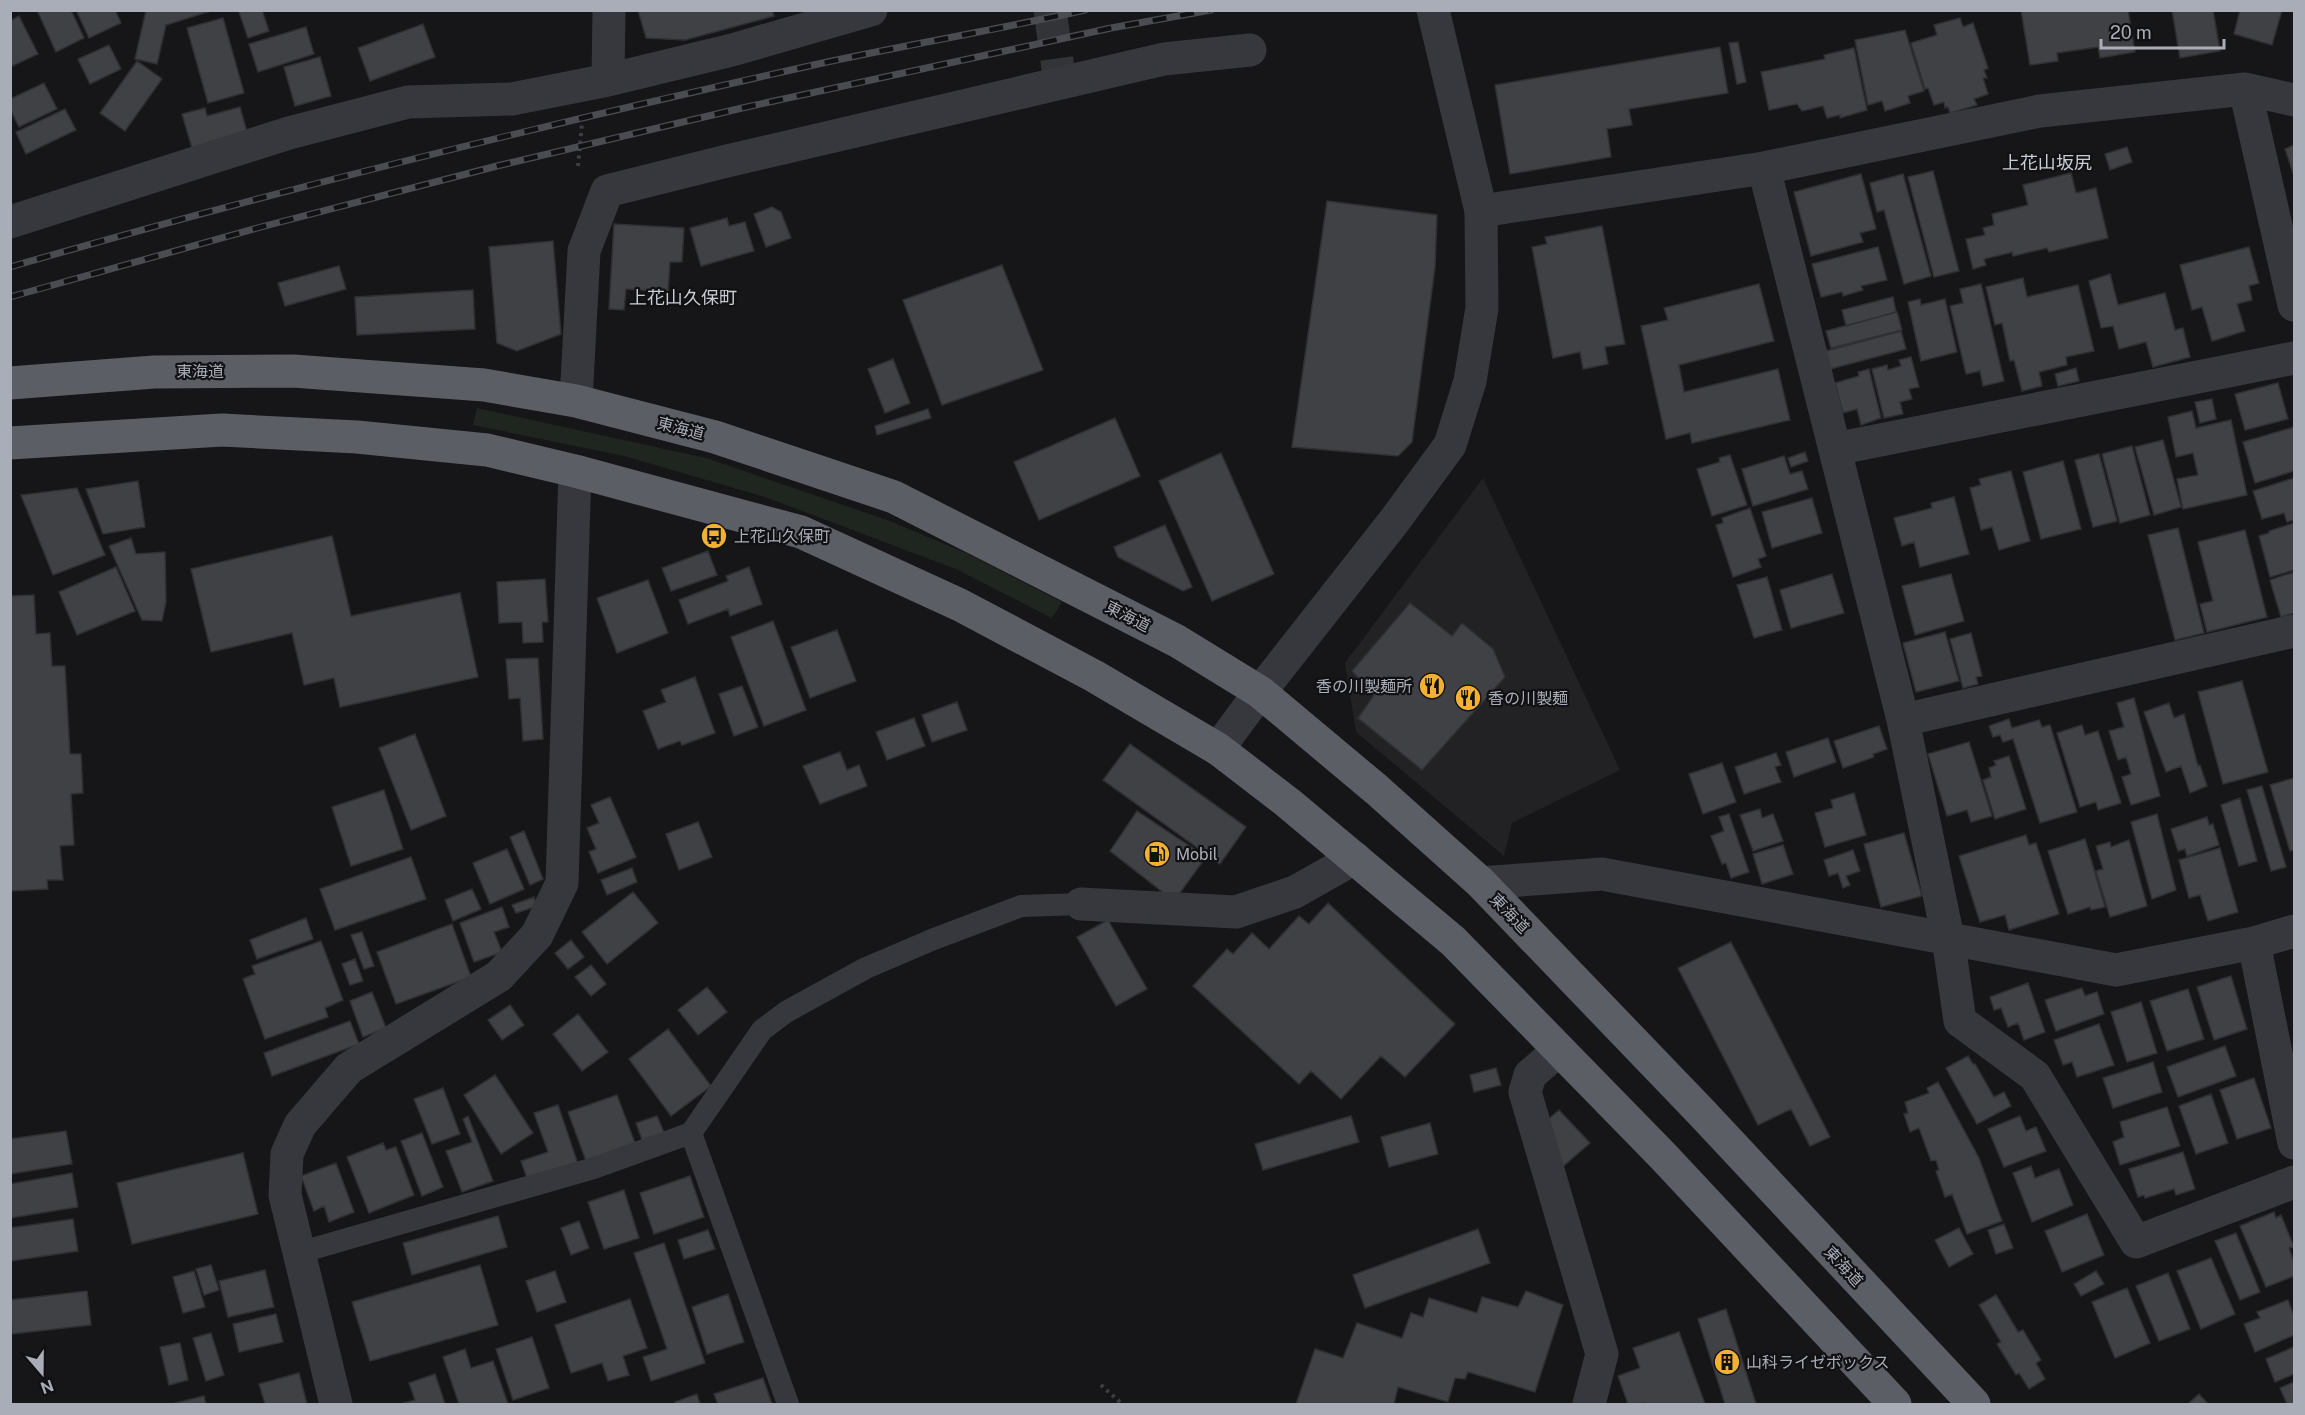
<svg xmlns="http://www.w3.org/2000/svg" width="2305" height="1415" font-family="'Public Sans','Noto Sans JP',sans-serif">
<rect width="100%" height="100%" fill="#161618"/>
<path fill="#222225" d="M1483 478 1620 770 1512 823 1504 856 1356 732 1345 663Z"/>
<path fill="#1e261f" d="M477 408 706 458 887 520 966 553 1062 602 1052 618 956 569 765 497 624 456 473 425Z"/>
<path fill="#404145" stroke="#303034" stroke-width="1.5" d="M37 10H71L84 38 56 52Z
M76 10H115L121 23 89 38Z
M146 10H214L166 25 157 64 135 59Z
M243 10H262L269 31 248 38 239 12Z
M638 10H772L774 16 685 40 646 38Z
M2021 10H2128L2135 52 2100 58 2098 47 2057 53 2058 61 2030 65Z
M2172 10H2213L2220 51 2180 58Z
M2240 10H2282L2272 45 2234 34Z
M19 16 38 54 10 67V21Z
M223 18 244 93 208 103 187 28Z
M1960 18 1963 27 1973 23 1988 68 1984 70 1987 78H1983L1988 94 1974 99 1977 105 1950 113 1948 107 1945 108 1944 102 1934 105 1928 88 1925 89 1911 43 1937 35 1934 25Z
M423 24 435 57 370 81 358 48Z
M306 27 314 54 258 72 249 44Z
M1905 30 1924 91 1908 96 1910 103 1885 111 1882 101 1868 105 1855 40Z
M1738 42 1746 82 1737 84 1729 43Z
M109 45 121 69 90 84 78 59Z
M1720 47 1728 93 1629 109 1632 125 1607 129 1611 157 1510 174 1495 85Z
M1854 48 1867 110 1840 118V115L1827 118 1823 106 1802 111 1797 104 1769 110 1761 72 1825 59 1824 55Z
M320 57 331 96 295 106 284 67Z
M137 61 162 79 125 131 100 113Z
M44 83 57 109 19 127 10 109V99Z
M240 107 247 132 192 148 182 114 205 108 207 116Z
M65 109 76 130 26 154 16 132Z
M2294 145V176L2285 149Z
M2127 147 2132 162 2110 170 2105 154Z
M1933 171 1959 271 1934 277 1908 177Z
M2071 173 2076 193 2096 188 2108 238 2049 252 2047 248 2013 256 2012 252 2009 253 1984 259 1986 265 1973 269 1966 239 1985 235 1983 228 1994 225 1992 214 2028 205 2023 185Z
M1861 174 1876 229 1860 233 1863 242 1811 256 1794 192Z
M1903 174 1931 276 1904 284 1884 210 1877 212 1870 183Z
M1327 201 1437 215 1435 267 1412 442 1398 456 1292 447Z
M772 207 781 212 791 238 766 247 754 214Z
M727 218 729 226 745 222 754 251 701 266 690 228Z
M614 224 684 228 682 262H670L668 292 626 289 624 310 609 309Z
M1602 226 1625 344 1605 347 1608 364 1583 369 1580 352 1553 358 1532 247 1547 244 1545 237Z
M553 241 561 334 517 351 497 343 489 247Z
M1878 247 1887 280 1861 286 1863 290 1843 296 1842 292 1821 297 1812 264Z
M2249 247 2259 283 2249 286 2252 300 2237 304 2245 331 2212 341 2202 307 2192 310 2180 265Z
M1002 265 1043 370 942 405 903 300Z
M339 266 346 289 285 306 278 283Z
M2110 274 2118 305 2165 293 2175 330 2183 328 2190 357 2153 367 2146 342 2119 349 2113 326 2101 328 2089 281Z
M2023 278 2027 297 2078 285 2094 351 2066 357 2067 365 2039 372 2042 386 2022 391 2014 360 2010 361 2002 323 1995 325 1986 287Z
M1759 284 1774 341 1679 365 1684 392 1778 369 1790 420 1692 443 1690 433 1666 439 1641 326 1668 320 1664 308Z
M1981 284 2004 381 1983 386 1980 371 1966 374 1950 306 1963 303 1960 289Z
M473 290 475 329 357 335 355 297Z
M1893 297 1896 312 1846 326 1842 310Z
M1920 299 1921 305 1945 299 1957 352 1921 361 1908 302Z
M1897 312 1902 330 1831 348 1826 331Z
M1901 331 1906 349 1830 369 1826 351Z
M1911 357 1919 387 1909 389 1912 399 1900 402 1903 414 1884 418 1872 369 1887 365 1888 370 1901 366 1899 360Z
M893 359 910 403 885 413 868 369Z
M2076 368 2079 381 2058 386 2055 374Z
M1869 369 1881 418 1861 425 1857 409 1843 413 1835 383 1859 376 1858 372Z
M2278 383 2288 419 2245 430 2235 394Z
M2212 399 2216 419 2200 423 2195 402Z
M928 409 931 418 877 435 875 426Z
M2192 411 2196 428 2231 420 2247 495 2183 509 2177 479 2198 475 2193 453 2176 457 2168 417Z
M1115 418 1140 476 1039 520 1014 462Z
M2294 427V471L2255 483 2243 442Z
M2163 440 2181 507 2154 515 2135 447Z
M2132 446 2150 515 2120 523 2102 454Z
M1805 452 1808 461 1791 467 1788 458Z
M1221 453 1274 574 1212 601 1159 481Z
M2099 454 2117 521 2093 527 2075 460Z
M1730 455 1747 505 1712 516 1697 469 1720 462 1719 458Z
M1784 456 1790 474 1802 471 1808 489 1753 506 1742 469Z
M2063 461 2081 529 2041 539 2023 472Z
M2011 471 2030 541 1999 550 1992 527 1981 530 1970 488 1981 485 1979 479Z
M2294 478V520L2287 522 2284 513 2262 519 2253 491Z
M138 481 145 527 103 534 86 489Z
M77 488 105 555 53 575 21 495Z
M1954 497 1969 554 1920 567 1914 542 1902 546 1894 518 1932 508 1931 503Z
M1812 498 1822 533 1772 548 1762 512Z
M1750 508 1766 556 1758 559 1761 567 1733 577 1716 525 1723 523 1722 518Z
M2294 523V570L2270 577 2259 536 2269 533V531Z
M1165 525 1192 587 1183 591 1118 557 1114 547Z
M2178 528 2204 633 2175 640 2148 535Z
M2245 530 2267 617 2207 632 2200 604 2213 601 2198 542Z
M332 536 351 616 460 593 478 677 340 707 334 678 304 685 292 633 211 652 191 569Z
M131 538 136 554 165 552 166 602 162 621 142 620 109 546Z
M708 551 717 575 671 591 662 568Z
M116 567 135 611 77 635 59 592Z
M749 567 762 604 730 616 728 609 688 624 679 600 728 581 726 576Z
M2294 572V613L2281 617 2270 580Z
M1832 574 1844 613 1791 628 1780 590Z
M1951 574 1964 621 1915 635 1902 586Z
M1767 577 1782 630 1754 638 1737 585Z
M545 579 548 622H542L543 642 523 643 522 622 499 623 497 582Z
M648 580 668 633 617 653 597 598Z
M34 595 36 634 50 633 52 666H65L70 754H81L83 793 71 794 74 845 60 846 63 880H47L48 889 10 891V596Z
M1410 603 1452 636 1462 623 1493 649 1505 677 1422 770 1358 718 1374 695 1352 671Z
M773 621 806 710 764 726 731 637Z
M837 630 856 681 810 698 791 647Z
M1945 632 1959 681 1916 692 1903 643Z
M1971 633 1982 676 1976 677 1978 684 1963 688 1950 639Z
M538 658 543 739 523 741 520 698 509 699 506 659Z
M695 677 715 733 682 745 680 741 658 749 643 711 666 702 661 690Z
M2242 681 2268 772 2223 784 2198 692Z
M742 686 758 727 734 736 719 694Z
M2134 698 2160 796 2131 805 2122 777 2131 774 2126 757 2118 760 2109 731 2124 727 2117 703Z
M957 702 967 730 932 742 922 715Z
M2169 703 2174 718 2184 714 2198 766 2200 765 2207 786 2190 793 2181 766 2166 772 2144 712Z
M914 718 925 746 887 760 876 732Z
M2009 719 2012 728 2039 720 2042 727 2050 725 2077 812 2040 823 2013 739 2003 742 2000 735 1993 737 1989 726Z
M2082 725 2085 735 2098 731 2121 803 2098 810 2096 802 2080 807 2057 733Z
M1879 726 1887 749 1873 754 1874 757 1843 768 1834 741Z
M415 734 446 816 411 830 379 748Z
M1828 738 1836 762 1794 777 1786 752Z
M1969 742 1992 816 1971 822 1967 810 1947 816 1928 754Z
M1130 744 1246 827 1220 864 1103 780Z
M840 752 847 770 859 765 867 786 820 804 803 766Z
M1776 753 1781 765 1775 767 1781 782 1744 794 1735 767Z
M2009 756 2026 809 1995 819 1983 780 1991 777 1989 768 1996 765 1994 761Z
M1722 763 1736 802 1703 814 1689 774Z
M2294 778V850L2290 851 2270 785Z
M2262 786 2286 867 2271 871 2247 790Z
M384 790 403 849 351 866 332 807Z
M1854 793 1866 835 1825 847 1815 813 1833 808 1831 800Z
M610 797 636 857 598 873 589 852 596 849 587 828 599 823 591 805Z
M2240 798 2257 861 2239 866 2221 805Z
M1760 809 1762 818 1773 814 1783 841 1753 851 1740 815Z
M1137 811 1206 857 1174 901 1110 851Z
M1729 814 1749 872 1731 878 1726 863 1722 864 1711 836 1724 831 1719 817Z
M2157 814 2176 890 2152 899 2131 822Z
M2207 817 2209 825 2213 824 2219 845 2187 856 2185 849 2178 851 2171 829Z
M698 822 712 857 679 870 666 834Z
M524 831 543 879 530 885 510 837Z
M1904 833 1922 896 1881 907 1864 844Z
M2026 835 2029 845 2036 843 2059 914 2009 930 2005 915 1980 922 1959 856Z
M2085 839 2105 907 2091 910 2090 907 2068 914 2048 851Z
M2129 840 2147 906 2110 917 2096 871 2103 869 2096 846 2110 842 2111 847Z
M1783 845 1793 874 1762 884 1753 854Z
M2220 848 2238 912 2208 921 2200 895 2189 898 2179 860Z
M507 849 524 889 490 904 473 863Z
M1853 850 1860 871 1846 876 1850 885 1843 888 1838 873 1829 876 1824 860Z
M411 857 426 899 335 930 320 889Z
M632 868 637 882 607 895 601 880Z
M472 889 481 909 453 921 445 900Z
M633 892 658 923 607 964 582 932Z
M534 897 537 906 516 913 512 905Z
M1328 903 1455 1024 1405 1077 1381 1056 1341 1099 1311 1071 1299 1084 1193 986 1227 949 1233 954 1252 933 1269 949 1299 916 1309 924Z
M502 907 509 927 494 932 502 952 474 962 460 923Z
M306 918 313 939 257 959 250 940Z
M1108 920 1147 989 1116 1006 1077 937Z
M452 924 471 977 396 1004 377 952Z
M362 932 374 966 364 969 351 935Z
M571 940 584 957 568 969 555 953Z
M321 941 343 1000 325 1008 328 1017 265 1039 243 979 255 974 252 966Z
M1731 942 1830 1137 1810 1146 1791 1109 1758 1125 1678 968Z
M355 959 363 981 350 985 342 964Z
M591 965 606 984 591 996 575 977Z
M2231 976 2247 1029 2214 1040 2197 987Z
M2028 983 2045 1032 2024 1040 2018 1023 2008 1027 2001 1008 1994 1010 1990 997Z
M707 987 727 1012 698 1035 678 1010Z
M2082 988 2085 996 2097 992 2104 1014 2056 1031 2045 1000Z
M2188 989 2204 1039 2167 1051 2150 1001Z
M372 992 386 1028 363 1037 350 1001Z
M2141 1002 2157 1053 2127 1062 2111 1012Z
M510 1005 524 1025 502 1040 488 1020Z
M578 1014 608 1052 582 1071 553 1034Z
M350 1021 359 1044 272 1076 264 1053Z
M2099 1024 2114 1065 2077 1077 2072 1062 2063 1065 2054 1040Z
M668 1029 711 1086 671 1116 629 1059Z
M2225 1046 2236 1076 2178 1097 2167 1067Z
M1968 1056 1973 1064H1975L1994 1097 2004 1092 2011 1106 1977 1124 1946 1068Z
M2153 1062 2162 1092 2113 1108 2103 1078Z
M1496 1068 1501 1085 1474 1092 1470 1075Z
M495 1075 533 1133 501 1154 464 1095Z
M2254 1078 2271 1128 2237 1139 2220 1090Z
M1938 1082 1979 1158 2002 1221 1967 1234 1952 1194 1945 1197 1936 1171 1939 1170 1936 1160 1931 1161 1919 1128 1910 1132 1904 1114 1908 1113 1905 1102 1929 1093 1927 1088Z
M443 1088 460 1134 432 1144 414 1099Z
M2211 1094 2228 1143 2196 1154 2179 1106Z
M617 1095 635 1143 586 1161 568 1112Z
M558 1105 578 1164 528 1181 521 1161 548 1152 534 1113Z
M2167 1107 2180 1146 2120 1165 2113 1142 2124 1137 2120 1122Z
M1559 1110 1590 1143 1560 1169 1542 1125Z
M468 1116 493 1181 462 1192 446 1151 472 1142 463 1119Z
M657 1116 666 1137 644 1145 636 1123Z
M1351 1116 1359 1142 1263 1170 1255 1144Z
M2020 1116 2026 1131 2036 1127 2046 1151 2004 1167 1988 1129Z
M1430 1123 1438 1154 1389 1167 1381 1137Z
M66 1131 72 1164 10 1174V1139Z
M422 1133 443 1187 422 1196 401 1141Z
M383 1143 386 1150 396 1147 414 1195 369 1213 347 1157Z
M2183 1152 2195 1189 2176 1195 2174 1189 2145 1198 2144 1195 2138 1197 2129 1169Z
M243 1153 258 1214 132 1244 117 1183Z
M336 1163 354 1212 329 1222 324 1206 314 1211 301 1176Z
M2031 1166 2035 1178 2059 1169 2073 1205 2032 1222 2013 1173Z
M72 1173 78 1207 10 1218V1184Z
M690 1176 704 1217 654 1234 640 1193Z
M624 1190 639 1238 604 1249 588 1202Z
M2274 1212 2276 1218 2281 1215 2294 1247 2289 1248 2294 1263V1276L2266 1287 2240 1226Z
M2087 1214 2104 1255 2062 1272 2045 1231Z
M498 1216 507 1247 412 1275 403 1243Z
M73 1219 78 1251 11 1261 10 1228Z
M579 1221 589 1248 571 1255 561 1228Z
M2004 1224 2013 1248 1996 1254 1988 1230Z
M1959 1228 1973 1254 1949 1267 1935 1240Z
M1478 1229 1490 1263 1365 1308 1353 1275Z
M708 1230 715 1249 684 1259 678 1240Z
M2236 1233 2260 1292 2240 1300 2215 1241Z
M664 1243 705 1363 651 1381 643 1357 667 1349 634 1253Z
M2211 1258 2235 1314 2201 1329 2177 1271Z
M211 1265 219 1290 204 1295 196 1269Z
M480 1265 498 1325 370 1361 352 1302Z
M265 1270 274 1307 228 1317 219 1281Z
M194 1271 205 1307 183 1313 173 1277Z
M555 1271 566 1302 537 1312 526 1281Z
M2096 1271 2104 1284 2081 1296 2074 1284Z
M2168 1273 2190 1329 2159 1341 2136 1286Z
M2127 1288 2150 1343 2115 1358 2092 1302Z
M87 1291 91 1325 12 1334 10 1300Z
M1526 1291 1563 1305 1535 1392 1468 1372 1465 1379 1455 1378 1448 1402 1398 1387 1394 1404H1296L1315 1349 1343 1358 1357 1323 1402 1338 1411 1313 1423 1317 1429 1298 1477 1313 1482 1297 1518 1307Z
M728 1294 744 1342 707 1354 692 1307Z
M1996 1295 2018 1332 2023 1330 2041 1360 2036 1363 2045 1379 2029 1389 2019 1373 2016 1375 1997 1344 2001 1342 1979 1305Z
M630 1299 647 1348 623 1356 629 1375 608 1381 602 1363 571 1373 555 1325Z
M2288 1300 2294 1316V1335L2255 1352 2244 1324 2260 1318 2257 1312Z
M1726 1309 1756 1404H1725L1698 1319Z
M276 1314 283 1342 239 1352 233 1324Z
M1679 1332 1705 1404H1645V1403L1628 1404 1618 1376 1640 1368 1633 1348Z
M211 1333 224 1375 206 1381 193 1338Z
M532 1337 549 1388 513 1400 496 1349Z
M180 1343 188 1380 169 1385 160 1347Z
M2294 1347V1374L2275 1382 2266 1359Z
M465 1349 471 1368 493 1361 508 1404H459L443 1357Z
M299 1373 307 1404H265L259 1384Z
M435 1374 445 1404H400L415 1400 409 1383Z
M763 1378 772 1404H718L714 1394Z
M2294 1382V1404H2287L2280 1388Z
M697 1394 700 1404H675V1402Z
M2199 1394 2208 1404H2188Z
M204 1396 206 1404H172Z"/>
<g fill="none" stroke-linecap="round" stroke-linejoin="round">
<path stroke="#333438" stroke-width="33" stroke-dasharray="33 16" stroke-linecap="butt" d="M1050 10 1060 83"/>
<path stroke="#3d3f44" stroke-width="4" stroke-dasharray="3 4.5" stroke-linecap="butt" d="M578 166 582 123
M1101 1385 1122 1404"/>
<path stroke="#37383d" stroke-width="22" d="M691 1133 788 1404
M298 1253 594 1168 691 1133 762 1030 786 1012 866 968 934 939 1021 906 1081 904"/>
<path stroke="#37383d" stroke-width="33" d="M608 80 732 50 871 10
M2245 89 2294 305
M1764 168 1903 720 1948 938 1960 1021 2035 1076 2136 1242 2294 1182
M1481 211 1764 168 2040 111 2245 89 2294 100
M10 222 289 133 408 102 512 99 608 80 609 10
M576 401 584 251 607 191 727 161 1164 59 1250 50
M1835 449 2294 358
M1903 720 2294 631
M1481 883 1602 874 2116 970 2254 943 2294 931
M1081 904 1236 912 1295 892 1355 858
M2254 943 2294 1143
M1559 1050 1530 1075 1525 1092 1602 1354 1589 1404
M336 1404 285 1195 287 1154 300 1125 349 1068 499 976 537 935 562 883 575 471"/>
<path stroke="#37383d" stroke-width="33" d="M1218 749 1260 692 1395 520 1450 445 1470 381 1482 308 1481 211 1433 10"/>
<path stroke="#5b5e65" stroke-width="33" d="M10 383 154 372 293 371 484 385 576 401 715 437 894 497 1177 641 1260 692 1376 789 1481 883 1702 1113 1974 1404
M10 443 222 430 357 437 487 450 575 471 801 532 960 605 1094 676 1218 749 1287 802 1453 941 1663 1156 1895 1404"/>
<g stroke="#4a4c52" stroke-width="7">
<path id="rail" d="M10 267C277 190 547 124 818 64 906 45 996 30 1085 10
M10 297 261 227 497 166 742 108 1111 28 1211 10"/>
</g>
<use href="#rail" stroke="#111113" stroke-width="4.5" stroke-dasharray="14" stroke-linecap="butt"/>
</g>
<defs>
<g id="bus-disc" transform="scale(1.35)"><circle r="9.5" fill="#f2b134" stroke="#111113"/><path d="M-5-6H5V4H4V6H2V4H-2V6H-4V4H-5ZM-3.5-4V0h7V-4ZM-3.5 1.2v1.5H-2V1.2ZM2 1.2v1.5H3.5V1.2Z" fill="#111"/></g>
<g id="restaurant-disc" transform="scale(1.35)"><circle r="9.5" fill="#f2b134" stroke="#111113"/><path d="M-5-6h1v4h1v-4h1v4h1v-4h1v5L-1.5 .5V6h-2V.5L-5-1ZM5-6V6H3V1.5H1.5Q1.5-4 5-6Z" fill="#111"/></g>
<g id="fuel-disc" transform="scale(1.35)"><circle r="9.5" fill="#f2b134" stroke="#111113"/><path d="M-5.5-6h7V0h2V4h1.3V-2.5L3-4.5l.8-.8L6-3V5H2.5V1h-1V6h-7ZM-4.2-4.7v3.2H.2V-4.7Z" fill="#111"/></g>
<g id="building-disc" transform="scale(1.35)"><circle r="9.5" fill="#f2b134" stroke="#111113"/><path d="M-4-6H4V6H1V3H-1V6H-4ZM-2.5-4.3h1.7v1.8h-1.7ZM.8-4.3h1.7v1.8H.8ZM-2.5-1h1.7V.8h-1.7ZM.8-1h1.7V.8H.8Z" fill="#111"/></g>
</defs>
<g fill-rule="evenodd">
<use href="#bus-disc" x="714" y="536"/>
<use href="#restaurant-disc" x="1432" y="686"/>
<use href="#restaurant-disc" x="1468" y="698"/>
<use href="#fuel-disc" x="1157" y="854"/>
<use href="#building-disc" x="1727" y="1362"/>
</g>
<g text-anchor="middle" stroke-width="4.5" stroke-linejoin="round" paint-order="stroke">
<g font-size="16" fill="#a8adb8" stroke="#111113">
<text x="200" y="377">東海道</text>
<text transform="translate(681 428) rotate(14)" y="6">東海道</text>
<text transform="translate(1128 616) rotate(27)" y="6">東海道</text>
<text transform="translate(1510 913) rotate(46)" y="6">東海道</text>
<text transform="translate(1844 1266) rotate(47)" y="6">東海道</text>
</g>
<g font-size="16" fill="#a8adb8" stroke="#111113" text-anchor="start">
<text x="734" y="542">上花山久保町</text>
<text x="1412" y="692" text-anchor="end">香の川製麺所</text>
<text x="1488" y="704">香の川製麺</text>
<text x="1176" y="860">Mobil</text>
<text x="1746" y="1368">山科ライゼボックス</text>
</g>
<g font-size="18" fill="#c9ccd4" stroke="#111113">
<text x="2047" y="169">上花山坂尻</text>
<text x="683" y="304">上花山久保町</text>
</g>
</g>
<rect width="2305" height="1415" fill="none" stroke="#a8adb8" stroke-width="24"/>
<g transform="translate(42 1373) rotate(160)" stroke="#111113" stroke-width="4.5" paint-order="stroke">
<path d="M0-4.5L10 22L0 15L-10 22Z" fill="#a8adb8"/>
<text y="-9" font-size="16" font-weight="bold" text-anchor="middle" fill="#a8adb8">N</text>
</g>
<path d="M2101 39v9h123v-9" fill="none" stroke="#a8adb8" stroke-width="3"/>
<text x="2110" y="39" font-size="18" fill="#a8adb8" stroke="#111113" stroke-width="4.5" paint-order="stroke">20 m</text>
</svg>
